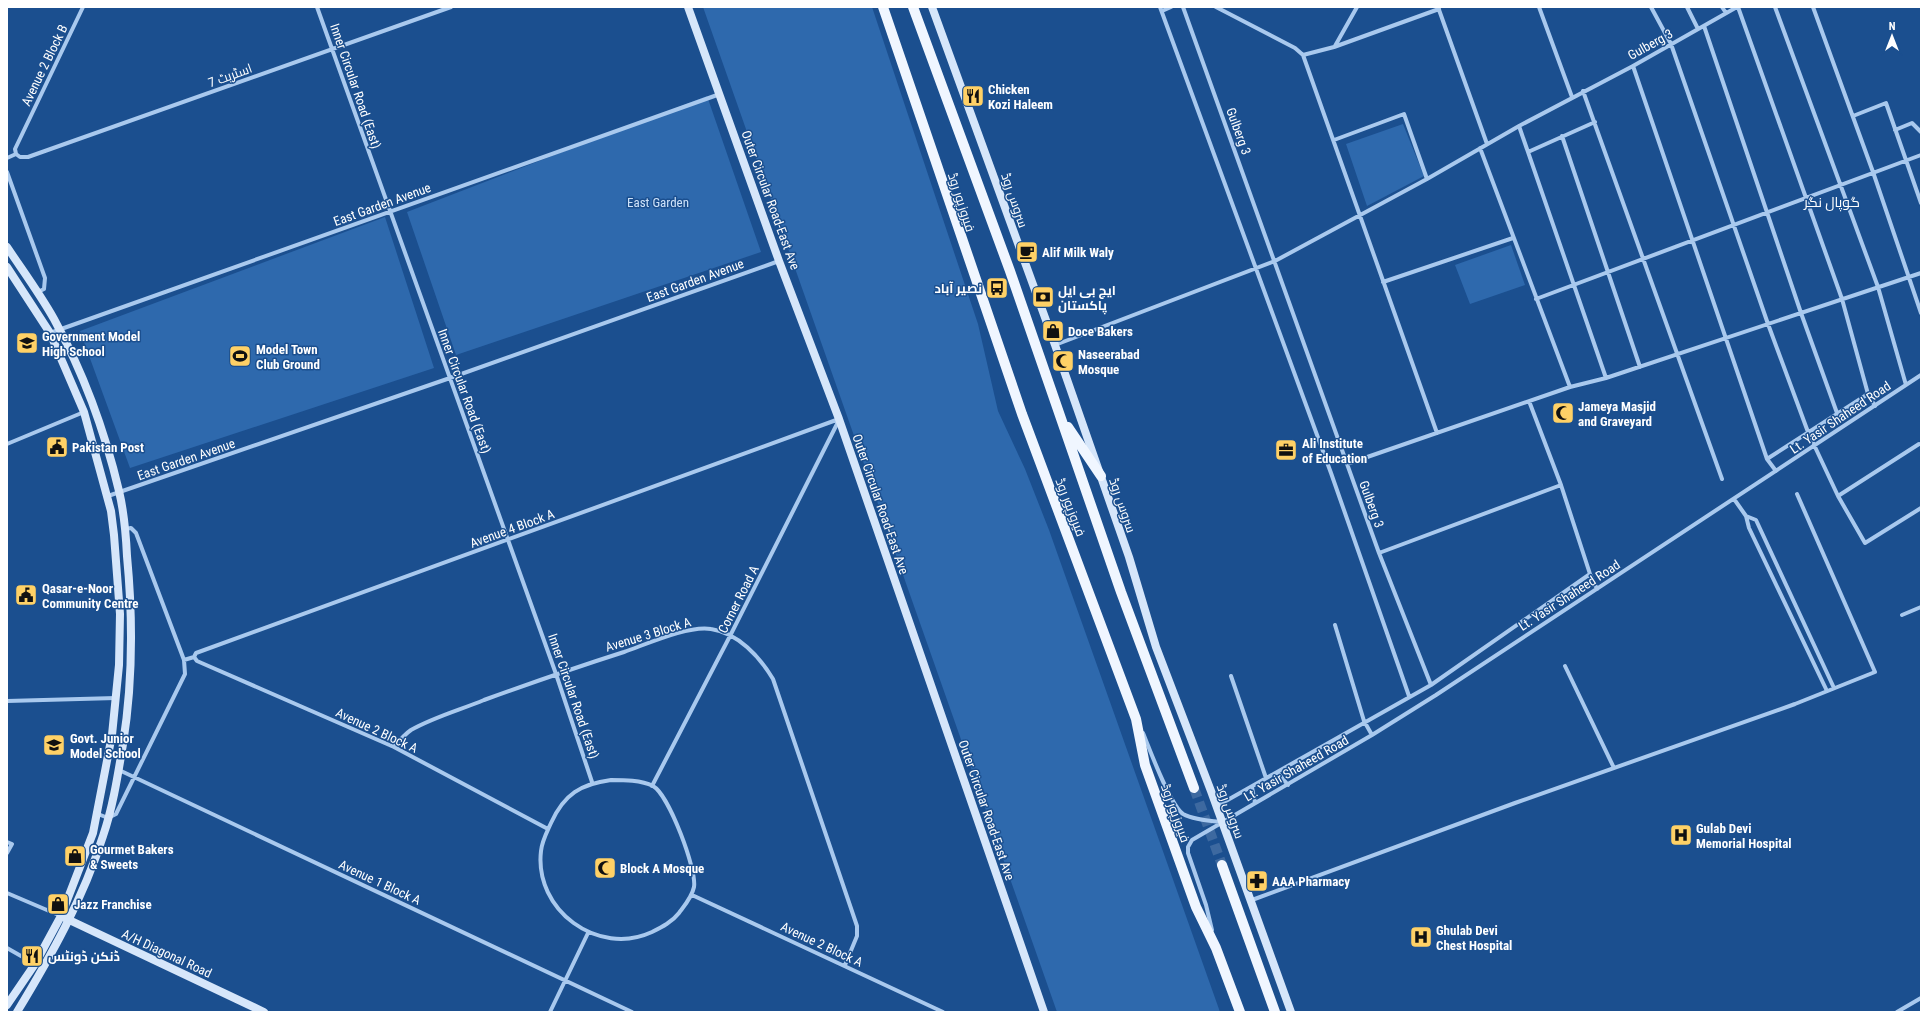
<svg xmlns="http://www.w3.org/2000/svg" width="1928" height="1019" font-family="'Roboto Condensed',Cairo,sans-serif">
<rect width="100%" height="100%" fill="#1b4f8f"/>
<path fill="#2e69ad" d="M703 7H872L978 324 998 411 1025 469 1049 530 1220 1012H1057Z
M707 96 761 252 456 355 407 212Z
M1403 124 1424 176 1367 206 1346 144Z
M385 217 434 368 130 468 80 331Z
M1511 245 1525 285 1470 304 1455 265Z"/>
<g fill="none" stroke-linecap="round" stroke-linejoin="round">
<path stroke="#3d69a0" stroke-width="10" stroke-dasharray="10 5" stroke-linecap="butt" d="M1194 788 1222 865"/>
<path stroke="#a9c9ee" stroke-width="4" d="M317 7 556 674 592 782
M1160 7 1331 473 1409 696
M1183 7 1379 553 1431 685
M1216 7 1295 48 1303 55 1437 433
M1438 7 1487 144
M1539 7 1572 97
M1651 7 1671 44 1768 324 1808 432 1838 496 1865 543 1921 508
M1687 7 1698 29
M1722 7 1726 13
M1738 7 1842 299 1868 394 1875 406
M1775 7 1878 287 1906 385
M1813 7 1873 172 1921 313
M1162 11 1171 7
M1704 26 1801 313 1837 413
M1335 46 1357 7
M1303 55 1334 47 1439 9
M1633 66 1767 459 1776 471
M1583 91 1722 479
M1853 116 1886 103 1921 203
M1519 126 1606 378
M1895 130 1912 123 1921 132
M1562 136 1640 367
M1334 140 1404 114 1427 179
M1480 148 1570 387
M1528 152 1595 122
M16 154 20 157H28L451 7
M16 154 15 149 83 7
M7 158 16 154
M7 172 45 278 44 289 38 292
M1383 282 1513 238
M1536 299 1921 155
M50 333 720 94
M1055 345 1275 261 1427 179 1519 126 1633 66 1737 7
M1529 401 1561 485 1590 574 1597 589
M7 444 84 412
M1767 459 1868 394
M1347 464 1570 387 1606 378 1921 273
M108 496 450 378 779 261
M1838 496 1919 444
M1734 499 1746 516 1749 528 1827 691
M1746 516 1756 520 1834 688
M1379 553 1561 485
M1902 615 1921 607
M1335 625 1364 721 1372 735
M194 657 197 661 394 747 548 829
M184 660 194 657 196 653 839 419
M1565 666 1614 768
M1231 676 1266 778
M7 701 116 698
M1143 733C1150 750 1170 805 1183 814 1194 820 1210 821 1222 822
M394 747C399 741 405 734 411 730 434 717 460 710 484 700 531 683 577 667 624 652 647 644 689 625 711 629 738 633 760 657 773 679L857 926V936L845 965
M119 770 632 1012
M1277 772 1288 785
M611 780C624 780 641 780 653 786 669 795 697 870 694 887 692 897 685 905 679 913 672 922 662 927 652 932 598 957 534 910 541 851 542 841 547 832 551 823 564 794 581 784 611 780Z
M652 786 730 636 839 420
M1252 787 1255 803
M1217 806 1431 685 1590 574
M98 814 108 818 116 814 185 674 184 660 181 652 136 533 131 528 125 529
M7 842 12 844 7 853
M7 893 61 916
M692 895 943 1012
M1252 900 1515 803 1795 704 1875 672 1797 494
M1212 930 1206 905 1188 853V847L1192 840 1372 735 1436 695 1921 375
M7 948 35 964
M550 1012 588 933
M1897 1012 1921 998"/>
<path stroke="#d6e6fa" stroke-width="8" d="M688 7 779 261 839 419 1044 1012
M932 7 1055 345 1129 557 1156 647 1211 791 1291 1012
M7 247C23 271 40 294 54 319 83 372 105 432 119 491 124 512 126 535 127 556 133 619 133 681 123 744 118 774 113 807 103 836 83 899 51 956 17 1012
M7 267 50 333 84 412 111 511 114 535 120 614 119 665 112 735 93 833 61 916 35 964 7 1005
M65 918 264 1012"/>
<path stroke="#f0f6ff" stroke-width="10" d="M883 7 1022 414 1136 719 1145 765 1196 907 1216 948 1240 1012
M913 7 1010 271 1121 592 1194 788
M1068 427 1101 476
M1222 865 1275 1012"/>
</g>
<defs>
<g id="restaurant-square" transform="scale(1.15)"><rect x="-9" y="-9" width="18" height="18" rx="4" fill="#ffd166" stroke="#1b4f8f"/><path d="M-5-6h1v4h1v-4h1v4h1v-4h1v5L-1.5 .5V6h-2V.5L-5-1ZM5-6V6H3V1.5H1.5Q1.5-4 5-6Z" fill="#111"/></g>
<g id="cafe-square" transform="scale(1.15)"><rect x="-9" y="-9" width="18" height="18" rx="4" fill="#ffd166" stroke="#1b4f8f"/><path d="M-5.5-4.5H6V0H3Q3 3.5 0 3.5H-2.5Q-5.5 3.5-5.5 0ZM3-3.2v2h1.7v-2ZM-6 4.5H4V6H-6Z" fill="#111"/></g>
<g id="bus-square" transform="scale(1.15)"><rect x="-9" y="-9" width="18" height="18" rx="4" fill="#ffd166" stroke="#1b4f8f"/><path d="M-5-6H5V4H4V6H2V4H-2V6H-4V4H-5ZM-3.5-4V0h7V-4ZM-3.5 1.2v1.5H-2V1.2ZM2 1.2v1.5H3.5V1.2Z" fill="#111"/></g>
<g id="bank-square" transform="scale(1.15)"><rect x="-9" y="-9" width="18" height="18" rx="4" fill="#ffd166" stroke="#1b4f8f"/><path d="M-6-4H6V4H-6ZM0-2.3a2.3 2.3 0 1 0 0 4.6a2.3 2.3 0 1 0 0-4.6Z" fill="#111"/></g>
<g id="shop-square" transform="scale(1.15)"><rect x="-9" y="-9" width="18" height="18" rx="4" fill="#ffd166" stroke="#1b4f8f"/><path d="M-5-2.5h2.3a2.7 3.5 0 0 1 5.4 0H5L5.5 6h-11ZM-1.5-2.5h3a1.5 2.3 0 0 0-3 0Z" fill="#111"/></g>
<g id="school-square" transform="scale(1.15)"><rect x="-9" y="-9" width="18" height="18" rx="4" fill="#ffd166" stroke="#1b4f8f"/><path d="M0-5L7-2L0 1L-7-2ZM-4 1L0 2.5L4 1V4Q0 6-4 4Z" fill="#111"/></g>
<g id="stadium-square" transform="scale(1.15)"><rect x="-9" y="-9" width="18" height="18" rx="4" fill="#ffd166" stroke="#1b4f8f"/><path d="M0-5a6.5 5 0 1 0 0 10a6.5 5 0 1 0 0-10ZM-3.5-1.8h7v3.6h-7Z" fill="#111"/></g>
<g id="mosque-square" transform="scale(1.15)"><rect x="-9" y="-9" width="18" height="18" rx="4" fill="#ffd166" stroke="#1b4f8f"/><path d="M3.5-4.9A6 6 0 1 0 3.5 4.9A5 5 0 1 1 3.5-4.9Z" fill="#111"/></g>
<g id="civic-square" transform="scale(1.15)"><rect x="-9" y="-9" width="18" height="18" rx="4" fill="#ffd166" stroke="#1b4f8f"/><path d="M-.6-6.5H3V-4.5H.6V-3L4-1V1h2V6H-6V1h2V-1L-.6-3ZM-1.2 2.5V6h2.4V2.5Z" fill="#111"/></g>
<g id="office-square" transform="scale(1.15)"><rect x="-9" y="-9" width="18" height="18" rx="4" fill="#ffd166" stroke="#1b4f8f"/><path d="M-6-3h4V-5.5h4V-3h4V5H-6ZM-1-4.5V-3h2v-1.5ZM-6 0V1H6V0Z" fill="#111"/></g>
<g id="hospital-square" transform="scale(1.15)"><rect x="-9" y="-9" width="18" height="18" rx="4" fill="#ffd166" stroke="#1b4f8f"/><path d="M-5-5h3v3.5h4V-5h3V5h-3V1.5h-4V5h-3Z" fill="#111"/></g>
<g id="pharmacy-square" transform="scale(1.15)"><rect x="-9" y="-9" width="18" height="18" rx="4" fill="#ffd166" stroke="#1b4f8f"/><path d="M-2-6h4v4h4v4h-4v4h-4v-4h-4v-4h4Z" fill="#111"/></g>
</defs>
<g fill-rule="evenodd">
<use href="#restaurant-square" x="973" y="96"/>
<use href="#cafe-square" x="1027" y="252"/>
<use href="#bus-square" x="997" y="288"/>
<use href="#bank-square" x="1043" y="297"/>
<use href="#shop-square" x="1053" y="331"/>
<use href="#school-square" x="27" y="343"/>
<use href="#stadium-square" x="240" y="356"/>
<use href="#mosque-square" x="1063" y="361"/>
<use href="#mosque-square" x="1563" y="413"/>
<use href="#civic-square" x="57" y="447"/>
<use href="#office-square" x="1286" y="450"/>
<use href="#civic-square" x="26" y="595"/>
<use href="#school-square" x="54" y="745"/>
<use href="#hospital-square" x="1681" y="835"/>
<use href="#shop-square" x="75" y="856"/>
<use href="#mosque-square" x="605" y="868"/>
<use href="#pharmacy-square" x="1257" y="881"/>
<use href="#shop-square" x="58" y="904"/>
<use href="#hospital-square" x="1421" y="937"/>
<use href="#restaurant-square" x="32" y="956"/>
</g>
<g text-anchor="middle" stroke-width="3" stroke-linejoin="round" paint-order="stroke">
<g font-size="13" fill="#fff" stroke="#1b4f8f">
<text transform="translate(1650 44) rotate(-29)" y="5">Gulberg 3</text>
<text transform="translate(44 65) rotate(-64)" y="5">Avenue 2 Block B</text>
<text transform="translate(230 75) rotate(-20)" y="5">اسٹریٹ 7</text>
<text transform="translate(356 86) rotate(71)" y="5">Inner Circular Road (East)</text>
<text transform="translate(1239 131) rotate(70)" y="5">Gulberg 3</text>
<text transform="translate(771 200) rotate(70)" y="5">Outer Circular Road-East Ave</text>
<text transform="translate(1015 200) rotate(71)" y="5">سروس روڈ</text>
<text transform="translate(962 202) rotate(72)" y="5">فیروزپور روڈ</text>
<text transform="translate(382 204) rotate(-20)" y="5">East Garden Avenue</text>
<text transform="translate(695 280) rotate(-20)" y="5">East Garden Avenue</text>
<text transform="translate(465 391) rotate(70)" y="5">Inner Circular Road (East)</text>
<text transform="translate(1840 417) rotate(-34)" y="5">Lt. Yasir Shaheed Road</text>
<text transform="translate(186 459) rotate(-19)" y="5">East Garden Avenue</text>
<text transform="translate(881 504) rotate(71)" y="5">Outer Circular Road-East Ave</text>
<text transform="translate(1372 504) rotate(70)" y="5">Gulberg 3</text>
<text transform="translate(1123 505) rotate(71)" y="5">سروس روڈ</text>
<text transform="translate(1071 507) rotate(69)" y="5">فیروزپور روڈ</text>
<text transform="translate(512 528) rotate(-20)" y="5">Avenue 4 Block A</text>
<text transform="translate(1569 595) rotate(-33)" y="5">Lt. Yasir Shaheed Road</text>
<text transform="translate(738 599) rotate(-63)" y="5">Corner Road A</text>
<text transform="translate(648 634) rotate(-17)" y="5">Avenue 3 Block A</text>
<text transform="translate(574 696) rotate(71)" y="5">Inner Circular Road (East)</text>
<text transform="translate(377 730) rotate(25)" y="5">Avenue 2 Block A</text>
<text transform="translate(1296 768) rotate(-30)" y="5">Lt. Yasir Shaheed Road</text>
<text transform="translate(987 810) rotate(71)" y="5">Outer Circular Road-East Ave</text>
<text transform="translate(1231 811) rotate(70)" y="5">سروس روڈ</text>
<text transform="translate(1176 813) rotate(70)" y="5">فیروزپور روڈ</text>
<text transform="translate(380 882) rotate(25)" y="5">Avenue 1 Block A</text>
<text transform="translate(822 944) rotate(25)" y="5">Avenue 2 Block A</text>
<text transform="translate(167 953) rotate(25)" y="5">A/H Diagonal Road</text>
</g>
<g font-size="13" font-weight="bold" fill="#fff" stroke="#1b4f8f" text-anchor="start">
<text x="988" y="94">Chicken<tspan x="988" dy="15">Kozi Haleem</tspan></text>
<text x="1042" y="257">Alif Milk Waly</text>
<text x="982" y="293" text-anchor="end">نصیر آباد</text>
<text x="1058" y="295">ایچ بی ایل<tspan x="1058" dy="15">پاکستان</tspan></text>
<text x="1068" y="336">Doce Bakers</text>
<text x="42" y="341">Government Model<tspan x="42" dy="15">High School</tspan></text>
<text x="256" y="354">Model Town<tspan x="256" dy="15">Club Ground</tspan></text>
<text x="1078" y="359">Naseerabad<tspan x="1078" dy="15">Mosque</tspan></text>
<text x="1578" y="411">Jameya Masjid<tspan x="1578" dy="15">and Graveyard</tspan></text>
<text x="1302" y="448">Ali Institute<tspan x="1302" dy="15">of Education</tspan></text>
<text x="72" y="452">Pakistan Post</text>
<text x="42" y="593">Qasar-e-Noor<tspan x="42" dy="15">Community Centre</tspan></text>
<text x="70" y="743">Govt. Junior<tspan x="70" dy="15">Model School</tspan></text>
<text x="1696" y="833">Gulab Devi<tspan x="1696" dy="15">Memorial Hospital</tspan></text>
<text x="90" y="854">Gourmet Bakers<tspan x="90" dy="15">&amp; Sweets</tspan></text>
<text x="620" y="873">Block A Mosque</text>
<text x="1272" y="886">AAA Pharmacy</text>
<text x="74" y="909">Jazz Franchise</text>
<text x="1436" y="935">Ghulab Devi<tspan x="1436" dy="15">Chest Hospital</tspan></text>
<text x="48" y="961">ڈنکن ڈونٹس</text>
</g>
<g font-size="13" fill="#cfe3fa" stroke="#1b4f8f">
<text x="658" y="207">East Garden</text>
</g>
<g font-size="14" fill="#fff" stroke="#1b4f8f">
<text x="1832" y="207">گوپال نگر</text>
</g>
</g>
<rect width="1928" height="1019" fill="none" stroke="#ffffff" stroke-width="16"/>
<g transform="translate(1892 36)" stroke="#1b4f8f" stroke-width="3" paint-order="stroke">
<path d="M0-3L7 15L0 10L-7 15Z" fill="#ffffff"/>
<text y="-6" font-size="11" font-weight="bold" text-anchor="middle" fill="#ffffff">N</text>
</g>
</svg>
